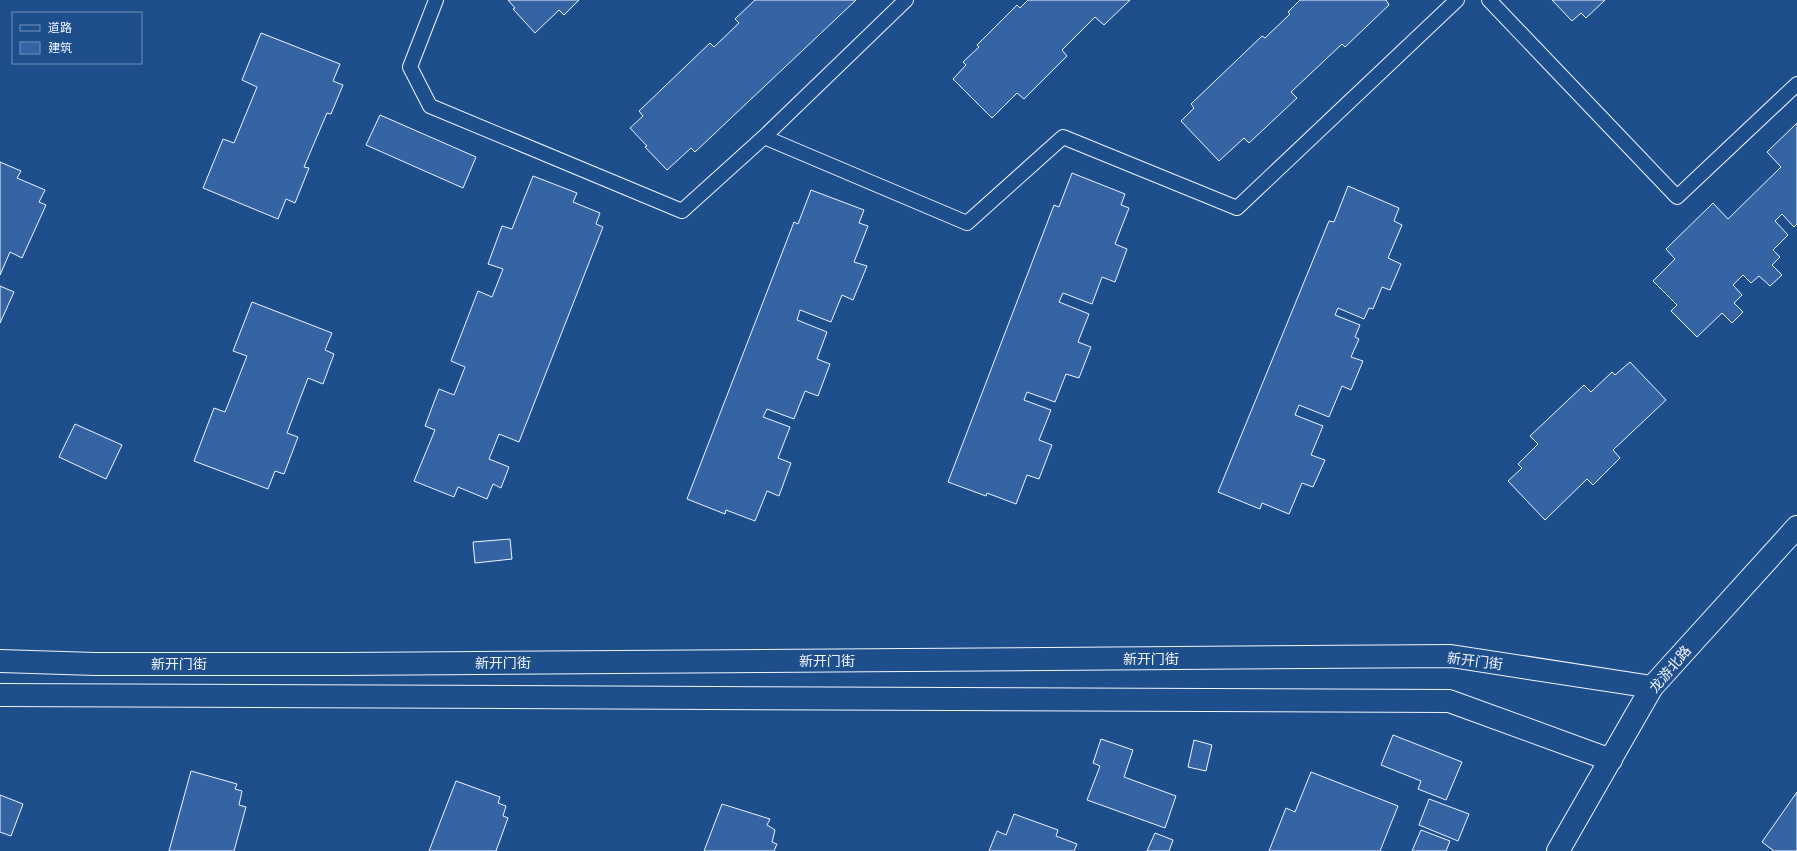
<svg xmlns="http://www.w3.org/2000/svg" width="1797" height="851" font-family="'Alegreya Sans','Noto Sans SC',sans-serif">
<rect width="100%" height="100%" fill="#1f4e8c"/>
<path fill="#3563a3" stroke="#f2f6ff" d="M508 0H579L564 15 559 10 535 33 513 9 515 8Z
M755 0H856L695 152 691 148 667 170 645 147 647 146 630 128 643 116 639 111 710 43 714 47 739 23 735 19Z
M1028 0H1130L1104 25 1095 17 1062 50 1067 56 1024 99 1017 93 992 118 953 79 966 65 963 62 979 47 977 45 1017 5 1020 8Z
M1300 0H1386L1389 5 1345 47 1342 44 1291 92 1297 98 1249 143 1244 138 1219 161 1181 121 1194 108 1191 104 1262 36 1265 38 1290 14 1288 12Z
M1552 0H1605L1586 18 1581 13 1572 21Z
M261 33 340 64 333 81 343 85 331 114 327 113 304 167 309 168 295 203 286 199 278 219 203 188 223 139 234 143 257 87 242 80Z
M380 115 476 157 463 188 366 145Z
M1797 123V224L1794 227 1782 214 1775 221 1788 235 1773 250 1780 257 1772 265 1782 275 1770 286 1759 276 1751 283 1743 275 1733 285 1742 295 1734 303 1743 312 1732 323 1722 313 1697 337 1671 311 1677 305 1653 281 1675 259 1666 249 1713 203 1728 219 1781 167 1767 152Z
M0 162 21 171 17 178 45 190 39 202 46 205 22 258 10 252 0 275Z
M1072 173 1125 194 1121 205 1129 208 1115 244 1127 249 1115 282 1102 277 1092 304 1063 293 1059 302 1089 314 1078 342 1091 347 1079 378 1066 374 1055 402 1027 392 1024 400 1051 410 1039 440 1052 445 1039 479 1027 475 1016 504 987 493 986 496 948 482 1054 205 1059 207Z
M533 176 577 193 573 202 600 213 596 224 603 227 519 442 499 434 489 459 509 467 501 488 493 484 487 499 458 487 454 497 414 481 435 430 425 426 439 389 454 395 465 367 451 361 478 291 492 297 503 269 488 264 502 226 512 229Z
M1348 186 1399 208 1394 221 1402 225 1388 258 1401 264 1390 290 1382 287 1373 309 1369 308 1364 319 1338 308 1335 315 1360 325 1355 337 1359 339 1351 357 1363 361 1351 390 1342 386 1329 417 1299 405 1295 415 1323 426 1311 455 1325 460 1313 487 1302 483 1289 514 1262 503 1260 509 1218 492 1329 221 1334 222Z
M811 190 864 210 859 223 868 226 854 262 867 266 853 300 842 295 831 322 800 310 797 320 827 332 817 359 830 364 818 396 805 391 794 419 767 409 763 417 790 427 778 458 791 463 779 496 767 491 755 521 726 510 725 514 687 499 794 222 798 224Z
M0 286 14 292 0 323Z
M252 302 332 333 325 350 334 354 323 384 308 378 287 433 298 437 284 474 275 471 268 489 194 461 214 408 225 412 247 356 233 351Z
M1630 362 1666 400 1613 450 1620 458 1593 485 1587 479 1545 520 1508 481 1522 468 1518 464 1538 444 1530 436 1584 385 1591 392 1612 372 1615 375Z
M75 424 122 445 106 479 59 457Z
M510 539 512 559 475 563 473 542Z
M1393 735 1462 762 1446 800 1418 789 1421 781 1381 765Z
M1101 739 1133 750 1124 777 1176 796 1165 828 1087 800 1100 766 1093 763Z
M1194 740 1212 745 1206 771 1188 767Z
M191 771 237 784 235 789 242 791 239 805 246 807 234 851H169Z
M1311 772 1398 806 1380 851H1269L1286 808 1295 812Z
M456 781 500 797 498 803 506 806 503 816 508 818 496 851H429Z
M1797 792V851H1774L1762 842Z
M0 795 23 804 11 836 0 832Z
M1429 799 1469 814 1458 841 1419 825Z
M722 804 770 819 767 825 775 830 772 842 777 844 774 851H704Z
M1014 814 1058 830 1056 836 1077 844 1074 851H989L997 831 1006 835Z
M1421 830 1450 841 1446 851H1412Z
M1155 833 1173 840 1169 851H1147Z"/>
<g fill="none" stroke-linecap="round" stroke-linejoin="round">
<g stroke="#f2f6ff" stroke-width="16">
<path id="service" d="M436 0 410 67 430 106 682 211 764 137 906 0
M1489 0 1677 197 1797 84
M764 137 967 223 1063 137 1237 208 1457 0"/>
</g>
<g stroke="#f2f6ff" stroke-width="24">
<path id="tertiary" d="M0 661 95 664H344L1451 656 1652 687
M0 695 1449 701 1611 760
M1558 851 1652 687 1797 527"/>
</g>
<use href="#service" stroke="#1f4e8c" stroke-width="14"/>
<use href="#tertiary" stroke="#1f4e8c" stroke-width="22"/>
</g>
<g text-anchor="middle" stroke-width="3" stroke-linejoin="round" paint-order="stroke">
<g font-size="14" fill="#f2f6ff" stroke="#1f4e8c">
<text x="1151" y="664">新开门街</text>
<text x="827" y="666">新开门街</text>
<text transform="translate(1475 661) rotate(7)" y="5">新开门街</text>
<text x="503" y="668">新开门街</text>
<text x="179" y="669">新开门街</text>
<text transform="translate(1670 669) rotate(-50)" y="5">龙游北路</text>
</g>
</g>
<rect x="12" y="12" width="130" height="52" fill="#1f4e8c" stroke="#7391ba"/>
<rect x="20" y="25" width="20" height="6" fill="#1f4e8c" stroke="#7391ba"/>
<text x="48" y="32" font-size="12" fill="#f2f6ff">道路</text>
<rect x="20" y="42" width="20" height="12" fill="#3563a3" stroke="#7391ba"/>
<text x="48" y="52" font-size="12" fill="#f2f6ff">建筑</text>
</svg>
